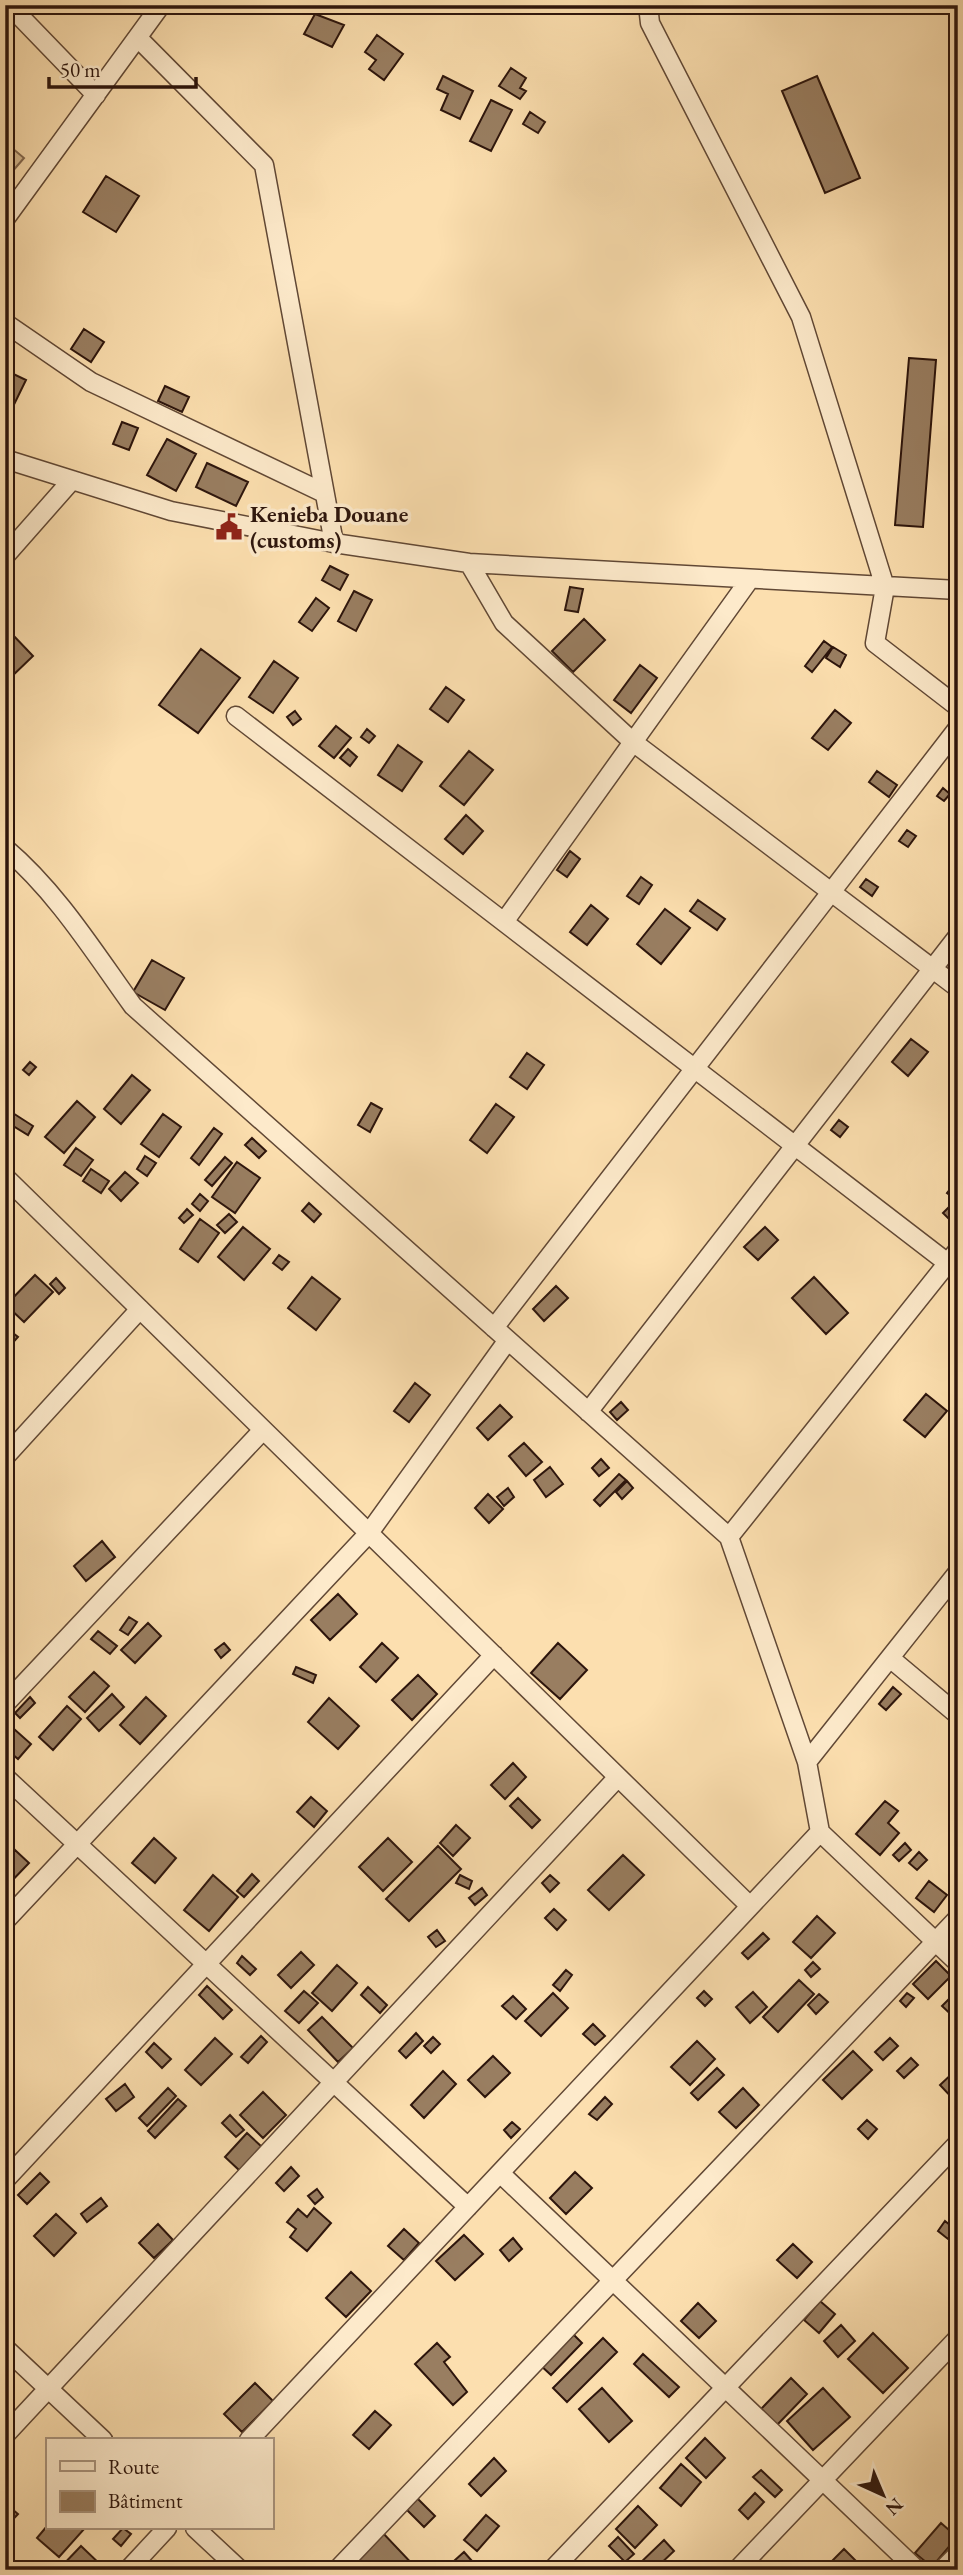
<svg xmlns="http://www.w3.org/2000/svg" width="963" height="2575" font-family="'EB Garamond',serif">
<rect width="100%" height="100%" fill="#fcdfaf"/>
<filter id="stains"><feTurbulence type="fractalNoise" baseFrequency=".00286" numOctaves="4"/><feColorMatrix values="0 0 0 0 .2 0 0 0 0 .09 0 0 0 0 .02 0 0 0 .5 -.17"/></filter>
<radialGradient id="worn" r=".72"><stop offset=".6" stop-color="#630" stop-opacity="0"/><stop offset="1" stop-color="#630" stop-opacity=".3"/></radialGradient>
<path fill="#d9bd93" stroke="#836950" stroke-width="2" d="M5 142 24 158 5 180Z"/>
<path fill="#997e61" stroke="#2d150c" stroke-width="2" d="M315 14 344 25 332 47 304 34Z
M377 35 403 54 384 80 369 69 376 60 365 52Z
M511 68 526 78 520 88 526 91 520 99 499 86Z
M443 76 473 91 460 119 441 110 448 94 437 89Z
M817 76 860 178 825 193 782 91Z
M491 100 512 110 491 151 470 141Z
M530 112 545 122 538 133 523 124Z
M106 176 139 196 116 232 83 212Z
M84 329 104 342 91 362 71 349Z
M909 358 936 360 923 527 895 525Z
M5 370 26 380 5 423Z
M165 386 189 397 182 412 158 401Z
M122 422 138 428 129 450 113 444Z
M167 439 196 454 176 491 147 475Z
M207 463 248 482 236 506 196 487Z
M330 566 348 575 340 590 322 580Z
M570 587 583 589 578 612 565 610Z
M354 591 372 600 356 631 338 621Z
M316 598 329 608 312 631 299 622Z
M584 619 605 640 573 672 552 651Z
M11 633 33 656 8 680 5 677V639Z
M824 641 832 647 812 672 805 666Z
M833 647 846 655 840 667 826 658Z
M201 649 240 678 198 733 159 705Z
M274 661 298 678 273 713 249 697Z
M640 665 657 678 631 713 614 700Z
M446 687 464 700 448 722 430 709Z
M835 710 851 723 828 750 812 738Z
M295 711 301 719 293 725 287 717Z
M336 726 351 738 334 758 319 746Z
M367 729 375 736 369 743 361 737Z
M398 745 422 762 402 791 378 775Z
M348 749 357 757 350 766 340 758Z
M469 751 493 770 464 805 440 786Z
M877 771 897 785 889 797 869 782Z
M943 788 950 794 944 801 937 796Z
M466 815 483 831 463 854 445 839Z
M907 830 916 836 908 847 899 841Z
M570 851 580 859 567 877 557 870Z
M641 877 652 885 639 904 627 896Z
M866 879 878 887 872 896 860 887Z
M698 900 725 919 717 930 690 911Z
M591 905 608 919 587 945 570 932Z
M665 909 690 928 661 964 637 944Z
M152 960 184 978 165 1010 133 992Z
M911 1039 928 1052 908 1076 892 1062Z
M527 1053 544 1065 527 1089 510 1077Z
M30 1062 36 1067 29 1075 23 1070Z
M132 1075 150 1090 121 1124 104 1109Z
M77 1101 95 1117 64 1153 45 1137Z
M371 1103 382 1109 370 1132 358 1125Z
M496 1104 514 1117 487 1153 470 1140Z
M5 1108 33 1126 28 1135 5 1121Z
M163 1114 181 1127 159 1157 141 1144Z
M839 1120 848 1127 840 1137 831 1130Z
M214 1128 222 1134 199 1165 191 1158Z
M252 1138 266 1151 259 1158 245 1145Z
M76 1148 93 1160 81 1176 64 1165Z
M145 1156 156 1163 147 1176 137 1169Z
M225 1157 232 1163 212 1186 205 1180Z
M237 1162 260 1178 235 1213 212 1197Z
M91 1169 109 1181 101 1193 83 1181Z
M125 1172 138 1183 121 1201 109 1189Z
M958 1179V1201L947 1193Z
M200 1194 208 1201 200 1211 192 1204Z
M309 1203 321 1214 314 1222 302 1211Z
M952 1204 958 1210V1215L951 1221 943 1213Z
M187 1209 193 1215 184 1223 179 1218Z
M229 1214 237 1222 225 1233 217 1225Z
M200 1219 219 1233 198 1262 180 1249Z
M243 1227 270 1249 244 1280 218 1257Z
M765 1227 778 1240 758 1260 744 1247Z
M279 1255 289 1262 282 1270 273 1263Z
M35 1275 53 1292 24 1322 6 1305Z
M312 1277 340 1299 316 1330 288 1308Z
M814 1277 848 1313 826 1334 792 1298Z
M56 1278 65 1288 59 1294 50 1284Z
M556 1286 568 1298 544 1321 533 1309Z
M5 1327 18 1337 10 1346 5 1342Z
M415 1383 430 1395 409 1422 394 1411Z
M926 1394 947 1411 925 1437 904 1420Z
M621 1402 628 1410 617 1420 610 1412Z
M500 1405 512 1417 488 1440 477 1428Z
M524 1443 542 1462 526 1476 509 1456Z
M601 1459 609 1468 599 1476 592 1468Z
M550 1467 563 1484 546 1497 534 1480Z
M619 1474 626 1480 600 1506 594 1500Z
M627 1481 633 1488 622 1499 616 1492Z
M508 1488 514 1497 504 1506 497 1497Z
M488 1494 503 1509 489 1523 475 1508Z
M102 1541 115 1557 86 1581 74 1566Z
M338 1594 357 1614 330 1640 311 1620Z
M129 1617 137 1622 128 1635 120 1630Z
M148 1623 161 1636 135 1663 121 1650Z
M98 1631 117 1646 110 1654 91 1639Z
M224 1643 230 1650 221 1658 215 1650Z
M382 1643 398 1658 376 1682 360 1667Z
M558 1643 587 1670 560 1699 531 1673Z
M296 1667 316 1675 313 1683 293 1674Z
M94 1672 109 1686 85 1712 69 1697Z
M418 1675 437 1694 412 1720 392 1700Z
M893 1687 901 1694 886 1710 879 1704Z
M112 1694 124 1707 99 1731 87 1718Z
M30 1697 35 1703 20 1718 15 1713Z
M146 1697 166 1716 140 1744 120 1725Z
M329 1698 359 1726 338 1749 308 1722Z
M67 1706 81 1719 53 1750 39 1737Z
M5 1721 31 1744 18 1759 5 1748Z
M513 1763 526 1777 505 1799 491 1785Z
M311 1797 327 1811 314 1827 297 1812Z
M518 1798 540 1820 532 1828 510 1806Z
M885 1801 898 1811 888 1823 899 1833 880 1855 856 1834Z
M456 1825 470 1838 453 1856 440 1843Z
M154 1838 176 1858 155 1883 132 1863Z
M388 1838 412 1862 383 1891 359 1867Z
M905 1843 911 1850 899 1861 893 1855Z
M438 1846 461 1869 409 1921 386 1899Z
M15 1850 29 1863 5 1888V1860Z
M919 1852 927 1860 917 1870 909 1863Z
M623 1855 644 1875 609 1910 588 1890Z
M252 1874 259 1881 244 1897 237 1891Z
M213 1875 238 1897 209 1931 184 1910Z
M460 1875 472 1881 469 1889 456 1883Z
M550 1875 559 1883 550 1892 542 1883Z
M929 1881 947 1895 934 1912 916 1898Z
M482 1888 487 1895 475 1905 469 1898Z
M554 1909 566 1920 557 1930 545 1918Z
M817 1916 835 1933 811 1958 793 1942Z
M437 1930 445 1941 436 1947 428 1937Z
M763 1933 769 1939 748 1959 742 1953Z
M301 1952 314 1965 291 1988 278 1975Z
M242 1956 256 1969 250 1975 237 1963Z
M936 1961 951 1976 928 1999 913 1984Z
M813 1962 820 1969 811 1977 805 1970Z
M337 1965 357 1983 332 2011 312 1993Z
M566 1970 572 1975 560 1991 553 1985Z
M799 1980 814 1994 778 2032 763 2017Z
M207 1986 232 2010 223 2019 199 1995Z
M368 1987 387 2005 380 2013 361 1995Z
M958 1990V2019L957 2020 942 2006Z
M304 1991 318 2003 299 2023 285 2011Z
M704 1991 712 1999 705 2006 697 1998Z
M753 1992 767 2007 750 2023 736 2007Z
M553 1993 568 2008 541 2036 525 2021Z
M907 1993 914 1998 906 2007 900 2001Z
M819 1994 828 2002 816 2014 808 2005Z
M513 1996 526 2009 516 2019 502 2006Z
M322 2017 353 2048 338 2062 308 2030Z
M593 2024 605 2036 595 2045 583 2034Z
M416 2033 423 2041 406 2058 399 2051Z
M261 2036 267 2042 248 2063 241 2057Z
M433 2037 440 2044 431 2053 424 2046Z
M215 2038 232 2054 201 2085 185 2070Z
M890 2038 898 2046 883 2060 875 2052Z
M697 2041 715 2059 690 2085 671 2067Z
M154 2043 171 2059 162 2068 146 2052Z
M853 2051 872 2070 842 2099 823 2080Z
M493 2056 510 2073 485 2097 468 2080Z
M911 2058 918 2065 904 2078 897 2071Z
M717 2068 724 2075 698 2100 691 2093Z
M958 2068V2099L955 2101 940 2085Z
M443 2071 456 2084 424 2118 411 2105Z
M125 2084 134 2097 116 2111 106 2099Z
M168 2088 176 2096 147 2126 139 2118Z
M743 2088 759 2105 736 2128 719 2112Z
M263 2092 286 2115 263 2138 240 2115Z
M605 2097 612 2104 597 2120 589 2114Z
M178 2099 186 2106 155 2138 148 2131Z
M230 2115 244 2130 236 2137 222 2123Z
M867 2120 877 2129 868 2139 858 2129Z
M512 2122 520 2129 511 2138 504 2130Z
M247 2133 262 2147 240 2171 225 2157Z
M291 2167 299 2176 284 2191 276 2183Z
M575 2172 592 2188 566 2214 550 2198Z
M40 2173 49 2182 27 2204 18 2195Z
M317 2189 323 2197 315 2204 308 2196Z
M101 2198 107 2206 87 2222 81 2214Z
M314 2208 331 2223 307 2251 290 2237 296 2229 287 2222 298 2209 307 2217Z
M56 2214 76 2233 54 2256 34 2236Z
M945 2221 956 2230 948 2239 938 2231Z
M158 2224 173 2240 154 2258 139 2243Z
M404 2229 419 2243 404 2260 388 2246Z
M464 2235 483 2254 455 2280 436 2261Z
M513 2238 522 2249 509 2261 500 2250Z
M793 2244 812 2262 797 2278 777 2260Z
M351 2272 371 2291 346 2317 326 2298Z
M820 2301 835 2314 819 2333 804 2320Z
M698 2303 716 2321 699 2338 681 2321Z
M841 2325 855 2341 838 2357 824 2341Z
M570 2331 582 2343 551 2375 539 2364Z
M873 2333 908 2368 883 2393 848 2359Z
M603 2338 617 2352 567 2402 553 2388Z
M437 2343 450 2357 444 2362 467 2392 453 2405 415 2364Z
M643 2354 679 2387 669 2397 634 2364Z
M791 2378 807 2394 777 2425 761 2409Z
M255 2383 273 2401 242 2432 224 2414Z
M602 2388 632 2421 609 2442 579 2409Z
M823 2388 850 2417 813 2450 787 2421Z
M375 2411 391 2425 369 2449 353 2435Z
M705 2438 725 2458 706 2478 686 2458Z
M494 2458 506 2471 481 2496 469 2484Z
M681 2464 701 2482 681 2506 660 2488Z
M761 2470 782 2490 775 2497 753 2477Z
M755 2493 764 2502 748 2519 739 2510Z
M416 2497 435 2516 424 2527 405 2508Z
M5 2503 18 2514 5 2528Z
M638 2506 657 2525 635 2548 616 2529Z
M486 2515 499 2526 477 2551 464 2540Z
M941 2523 957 2537 932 2567 915 2553Z
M47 2526V2528H85L59 2557 37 2538Z
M123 2528 131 2534 121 2546 113 2539Z
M381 2531 418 2570H369L355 2556Z
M618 2537 634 2554 625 2562 609 2546Z
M664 2540 674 2551 654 2570H642L638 2565Z
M81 2546 102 2566 99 2570H58Z
M844 2549 865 2570H823Z
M464 2552 480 2570H444Z"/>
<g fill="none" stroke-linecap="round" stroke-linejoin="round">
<g stroke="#614835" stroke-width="21">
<path id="minor" d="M9 5 96 95
M648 5 650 23 801 317 885 587 875 643 958 707
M138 38 264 165 334 543
M5 219 161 5
M5 323 91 382 324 493
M5 459 171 511 334 543 469 563 958 590
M5 556 72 480
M469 563 504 623 633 742 958 988
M236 716 958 1271
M5 848C57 892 94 952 133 1006L729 1537 807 1762 820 1832 958 1963
M504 922 750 579
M5 1177 750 1906
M494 1328 958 728
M588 1412 958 936
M5 1457 140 1309
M729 1537 958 1250
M890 1658 958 1715
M5 1704 263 1430
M807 1762 958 1572
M5 1777 468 2207
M5 1921 369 1533 508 1340
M500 2173 917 2570
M5 2180 494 1655
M5 2348 103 2440
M5 2435 618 1777
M249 2440 820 1832
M195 2528 240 2570
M128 2570 167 2528
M337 2570 958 1918
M552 2570 958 2143
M737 2570 958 2338
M942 2570 958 2554"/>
</g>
<use href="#minor" stroke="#fdeacb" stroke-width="18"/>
</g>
<defs>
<g id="civic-bare" transform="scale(2.1)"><path d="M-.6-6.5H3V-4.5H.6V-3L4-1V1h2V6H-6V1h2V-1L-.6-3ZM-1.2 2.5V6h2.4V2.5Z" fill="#8f2418" stroke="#fdeacb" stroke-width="2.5" paint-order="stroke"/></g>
</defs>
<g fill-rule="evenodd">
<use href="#civic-bare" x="229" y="527"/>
</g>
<g text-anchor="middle" stroke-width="7" stroke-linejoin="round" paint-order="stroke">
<g font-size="23" font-weight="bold" fill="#2d150c" stroke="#fdeacb" text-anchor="start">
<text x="250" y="522">Kenieba Douane<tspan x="250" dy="26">(customs)</tspan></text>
</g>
</g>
<rect width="963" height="2575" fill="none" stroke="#fcdfaf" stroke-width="28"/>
<rect x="7" y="7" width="949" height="2561" fill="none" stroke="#2d150c" stroke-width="3.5"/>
<rect x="14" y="14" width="935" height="2547" fill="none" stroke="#2d150c" stroke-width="2"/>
<rect x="46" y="2438" width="228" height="91" fill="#fdeacb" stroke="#aa957f" stroke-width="2"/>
<rect x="60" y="2461" width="35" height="10" fill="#fdeacb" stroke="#aa957f" stroke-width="2"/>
<text x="108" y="2474" font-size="21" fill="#2d150c">Route</text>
<rect x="60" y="2491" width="35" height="21" fill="#997e61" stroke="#aa957f" stroke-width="2"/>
<text x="108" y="2508" font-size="21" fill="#2d150c">Bâtiment</text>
<g transform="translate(883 2495) rotate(136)" stroke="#fdeacb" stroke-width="5" paint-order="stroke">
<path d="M0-5L12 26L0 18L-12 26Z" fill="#2d150c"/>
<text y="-10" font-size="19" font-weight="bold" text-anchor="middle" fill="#2d150c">N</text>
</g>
<path d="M49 77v10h147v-10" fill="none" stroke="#2d150c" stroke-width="3.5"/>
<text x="60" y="77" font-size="21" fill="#2d150c" stroke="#fdeacb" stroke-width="5" paint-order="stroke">50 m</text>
<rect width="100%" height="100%" filter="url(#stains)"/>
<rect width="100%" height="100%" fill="url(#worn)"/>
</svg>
